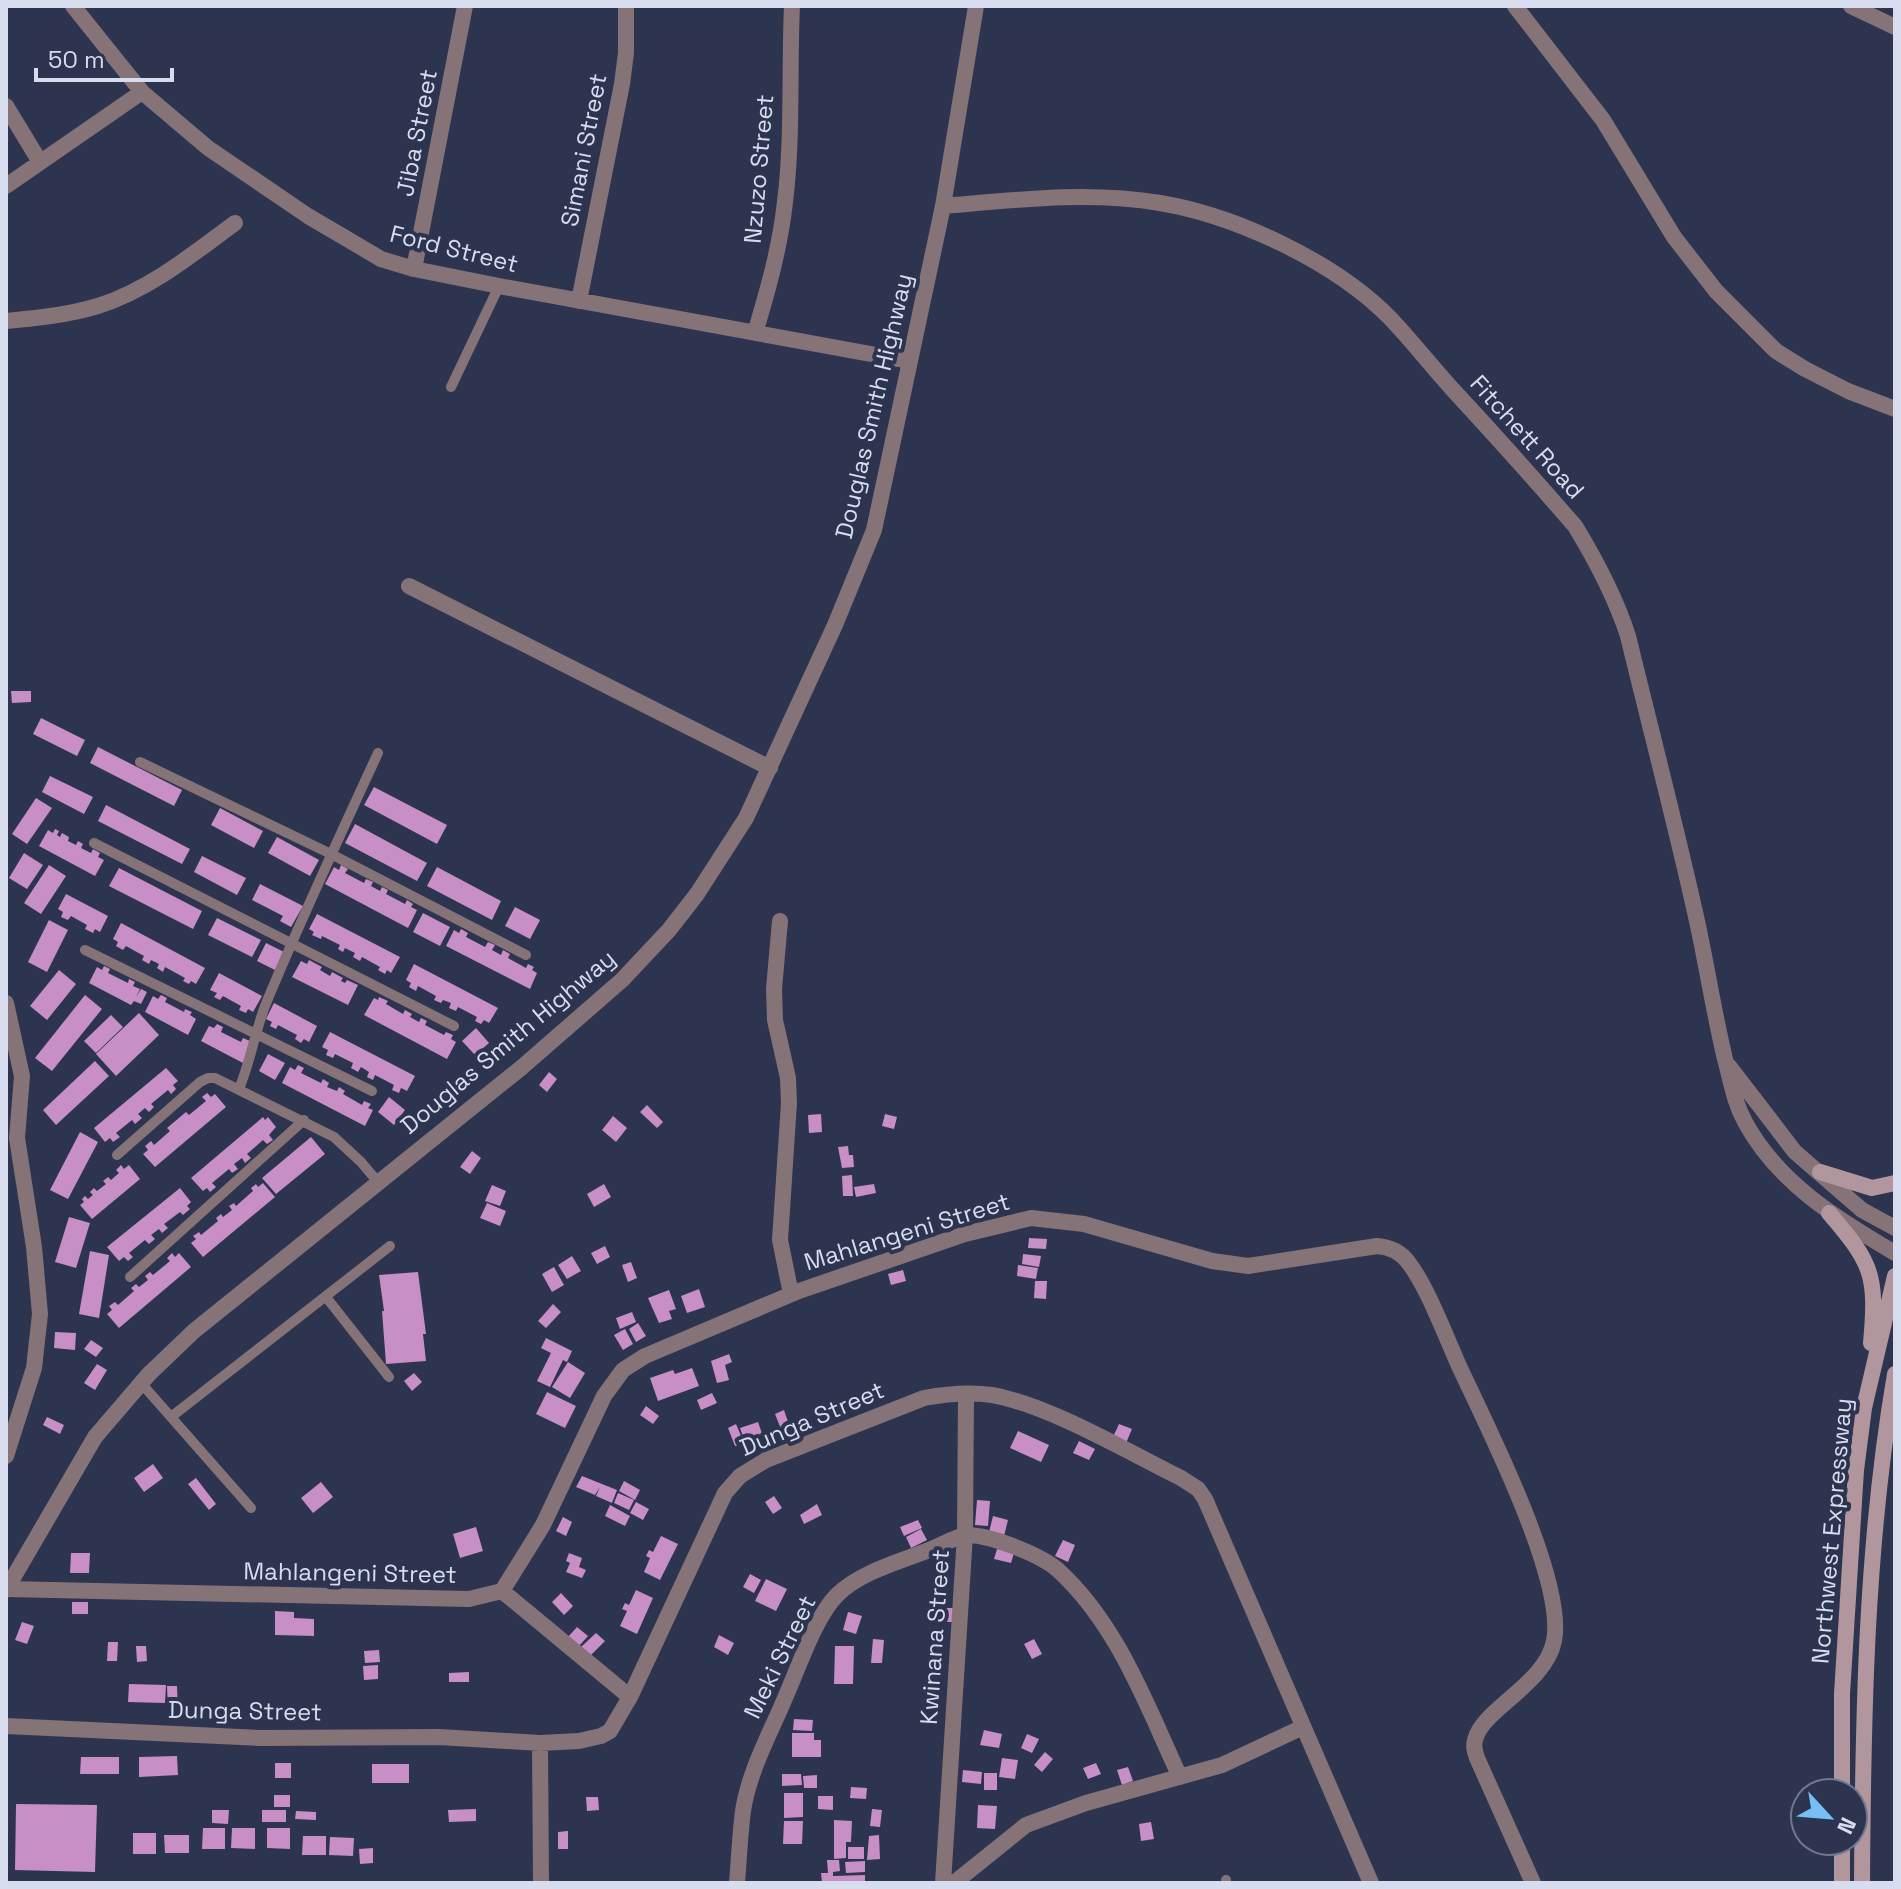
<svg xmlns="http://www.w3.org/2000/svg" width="1901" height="1889" font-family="'Space Grotesk',sans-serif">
<rect width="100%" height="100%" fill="#2c344f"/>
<path fill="#c78fc5" d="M11 691H31V702L12 703Z
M41 718 85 740 77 756 33 734Z
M98 747 182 790 174 806 90 763Z
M50 776 93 797 84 814 42 792Z
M374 787 447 825 437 844 364 805Z
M36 798 52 808 27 844 12 834Z
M106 805 190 849 182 864 98 821Z
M220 808 263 831 254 848 211 825Z
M355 824 427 863 417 881 345 843Z
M55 829 59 831 57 835 60 837 62 833 69 837 68 841 76 845 78 841 83 844 81 848 91 853 93 849 100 853 98 857 104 860 95 876 39 846 48 830 53 833Z
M277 837 319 860 310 876 268 853Z
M24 853 43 865 27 889 9 878Z
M202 856 246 878 237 895 194 872Z
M49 865 66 876 41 914 24 903Z
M341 865 348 869 345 873 364 883 366 879 373 882 371 886 380 891 382 887 388 890 386 894 405 904 407 900 413 904 411 907 417 910 408 928 325 884 334 867 339 870Z
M437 867 501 901 492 920 427 886Z
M119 868 202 911 193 929 109 886Z
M260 884 303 906 291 927 280 921 283 916 252 900Z
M66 894 108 916 100 932 95 929 93 933 85 929 87 925 71 916 68 920 61 917 63 912 58 909Z
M515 907 540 920 530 939 505 926Z
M423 913 450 927 440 946 413 932Z
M317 914 400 957 391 973 387 970 385 974 378 970 380 967 362 957 360 961 353 957 355 953 345 948 343 952 338 949 340 945 322 936 321 939 312 935 314 932 309 929Z
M217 918 261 940 252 957 208 935Z
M49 920 68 930 47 972 28 962Z
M121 923 205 968 196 984 191 981 189 984 183 981 185 978 165 967 163 972 157 968 159 964 151 960 149 964 142 960 144 956 126 946 123 950 116 946 118 942 113 939Z
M461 929 468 933 466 937 485 947 488 942 495 945 492 950 501 955 503 950 510 954 508 958 526 968 528 964 534 967 532 970 537 973 530 989 446 946 454 930 459 933Z
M266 943 284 952 275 970 257 961Z
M309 960 322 967 320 970 330 976 332 972 343 978 341 981 345 983 347 980 358 985 348 1005 292 977 301 961 307 964Z
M414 964 498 1008 489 1023 484 1020 481 1024 475 1021 477 1017 458 1007 456 1011 449 1008 451 1003 443 1000 441 1003 434 1000 436 996 418 986 416 991 409 987 411 983 406 980Z
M104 966 110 969 108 973 128 983 129 979 135 982 133 986 140 989 136 997 141 989 147 992 141 1004 134 1001 131 1005 89 983 97 967 102 970Z
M59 970 76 984 47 1020 30 1006Z
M219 973 262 996 253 1012 248 1009 246 1013 239 1010 241 1006 223 996 220 1000 214 997 217 993 210 990Z
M85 995 102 1009 52 1071 35 1058Z
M161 995 167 998 165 1002 184 1012 185 1009 192 1012 190 1015 196 1019 188 1035 145 1012 153 996 158 999Z
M379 997 388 1001 386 1004 403 1014 405 1010 412 1014 410 1017 419 1022 421 1018 427 1021 425 1025 444 1035 446 1032 453 1035 451 1039 456 1042 447 1059 364 1015 374 998 378 1000Z
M274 1003 317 1026 309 1042 304 1039 301 1043 295 1039 297 1035 278 1025 276 1029 270 1026 272 1022 266 1019Z
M139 1013 159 1035 116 1076 96 1054Z
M111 1015 123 1027 96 1053 84 1041Z
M217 1024 223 1027 221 1032 241 1042 243 1038 250 1041 248 1046 251 1048 243 1063 201 1041 209 1026 214 1028Z
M476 1028 489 1043 475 1055 462 1041Z
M330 1032 415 1076 407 1091 401 1088 399 1093 392 1090 394 1085 375 1075 373 1080 367 1077 369 1072 361 1067 358 1072 351 1068 353 1063 335 1054 333 1058 326 1055 328 1050 322 1047Z
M268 1054 285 1063 275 1080 259 1071Z
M95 1061 109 1076 56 1125 43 1110Z
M298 1065 304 1068 301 1073 321 1083 323 1079 329 1083 327 1087 337 1091 339 1087 345 1091 343 1094 362 1105 364 1101 371 1104 368 1108 373 1110 365 1126 282 1083 290 1067 295 1070Z
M166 1068 178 1081 173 1085 176 1089 171 1094 168 1090 151 1104 154 1107 149 1112 145 1108 138 1114 142 1118 135 1124 132 1120 116 1133 120 1137 113 1142 110 1138 105 1142 94 1128Z
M549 1072 557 1079 547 1092 539 1085Z
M207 1093 211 1097 215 1094 226 1107 155 1167 143 1154 148 1150 145 1146 151 1141 154 1145 170 1131 167 1128 186 1112 189 1115 206 1101 202 1097Z
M389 1097 405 1110 394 1125 378 1112Z
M647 1105 663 1122 657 1128 640 1112Z
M821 1114 822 1132 809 1133 808 1115Z
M885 1114 897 1117 894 1129 882 1126Z
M613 1116 627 1128 616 1142 602 1130Z
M263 1117 265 1120 268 1117 276 1127 269 1135 273 1140 267 1144 263 1140 247 1154 251 1158 245 1163 242 1158 234 1164 238 1169 232 1173 229 1169 212 1183 216 1187 210 1192 207 1188 203 1191 191 1178Z
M80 1132 98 1142 68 1199 50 1190Z
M311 1137 325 1154 276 1194 262 1178Z
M848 1146 849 1155H853L854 1167 842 1168 838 1147Z
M472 1151 481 1158 470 1174 460 1167Z
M121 1165 124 1169 129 1165 140 1179 92 1219 80 1205 84 1202 82 1199 85 1196 88 1199 93 1195 90 1192 94 1188 97 1191 106 1184 103 1181 108 1177 111 1180 119 1173 116 1170Z
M852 1175 853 1196H843L842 1176Z
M263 1183 275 1197 203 1257 191 1243 196 1239 193 1236 199 1232 201 1235 218 1221 216 1218 221 1214 223 1217 232 1210 229 1206 234 1203 236 1206 253 1191 251 1188 256 1184 258 1187Z
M604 1184 611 1197 594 1207 587 1194Z
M874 1184 876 1193 856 1197 854 1187Z
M492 1185 506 1191 500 1206 485 1201Z
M180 1188 191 1202 187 1206 190 1209 183 1215 180 1212 164 1224 168 1228 162 1233 159 1229 151 1235 155 1239 149 1244 145 1240 129 1253 133 1257 128 1261 124 1257 119 1261 107 1247Z
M487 1203 506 1211 500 1226 480 1218Z
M69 1217 90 1223 76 1268 55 1262Z
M1029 1238 1047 1239 1046 1249 1028 1248Z
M605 1246 610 1257 597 1264 591 1253Z
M90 1251 109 1255 99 1318 79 1314Z
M172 1253 175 1257 179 1253 191 1267 119 1328 107 1314 112 1310 109 1306 115 1302 118 1305 134 1291 131 1288 136 1284 139 1287 148 1280 145 1276 150 1272 153 1275 170 1261 167 1258Z
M1023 1254 1041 1256 1039 1267 1022 1264Z
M572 1256 581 1271 567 1279 558 1265Z
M631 1262 637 1278 628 1282 622 1265Z
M1018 1265 1038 1268 1036 1279 1017 1276Z
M554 1267 564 1285 552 1292 542 1274Z
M903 1270 906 1281 891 1285 888 1274Z
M418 1272 426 1334H423L426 1361 386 1364 382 1311H384L379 1275Z
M1035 1281H1047L1046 1299 1034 1298Z
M699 1289 705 1307 687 1313 681 1296Z
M669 1290 676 1309 669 1311 672 1319 659 1323 648 1298Z
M553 1304 561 1312 546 1328 538 1321Z
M632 1312 636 1322 620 1329 616 1318Z
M638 1323 646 1336 636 1342 629 1329Z
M625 1329 633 1344 623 1350 614 1335Z
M55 1332 76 1333 75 1350 54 1348Z
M546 1338 572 1351 567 1362 563 1360 550 1387 537 1381 551 1353 541 1348Z
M91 1340 103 1348 96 1357 84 1349Z
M729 1354 732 1362 725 1365 729 1380 717 1383 711 1361Z
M568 1362 585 1373 570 1398 552 1387Z
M97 1364 107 1370 95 1390 84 1383Z
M692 1368 699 1386 658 1401 650 1378 673 1370 675 1374Z
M414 1373 422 1382 412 1391 404 1381Z
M547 1392 576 1406 565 1428 536 1414Z
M712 1393 717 1403 701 1410 697 1400Z
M646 1406 659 1416 653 1424 640 1415Z
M784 1410 791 1431 783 1434 775 1414Z
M47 1417 64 1425 60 1434 43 1425Z
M758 1422 766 1445 748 1451 740 1428Z
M736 1424 744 1443 735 1446 728 1428Z
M1119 1424 1132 1429 1126 1443 1113 1437Z
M1018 1431 1049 1445 1041 1462 1010 1448Z
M1079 1441 1095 1449 1089 1460 1073 1453Z
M153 1464 163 1478 144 1492 134 1478Z
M582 1476 617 1490 612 1503 596 1496 600 1487 595 1495 576 1487Z
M196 1478 216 1504 209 1510 188 1484Z
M624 1481 640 1490 635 1500 619 1491Z
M321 1482 333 1497 313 1513 301 1498Z
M618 1493 634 1500 629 1510 614 1503Z
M774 1496 782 1508 773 1514 765 1502Z
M977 1500 990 1501 988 1526 975 1525Z
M636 1502 649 1509 643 1520 630 1513Z
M817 1504 822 1515 804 1524 800 1515Z
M610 1505 630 1516 625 1526 605 1516Z
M993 1516 1008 1520 1004 1536 989 1532Z
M563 1517 572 1522 566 1536 556 1531Z
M918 1520 922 1528 904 1536 900 1527Z
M476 1527 483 1551 460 1558 453 1534Z
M921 1529 927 1540 911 1548 906 1537Z
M661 1536 678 1544 660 1580 644 1572 650 1558 646 1556 649 1550 653 1552Z
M1063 1540 1075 1545 1068 1562 1055 1556Z
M997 1549 1014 1553 1011 1563 994 1559Z
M71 1553H90L89 1573H70Z
M569 1553 582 1558 579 1567 586 1570 582 1578 566 1572 570 1563 566 1561Z
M750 1574 761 1580 754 1593 743 1587Z
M766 1579 787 1589 776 1611 755 1601Z
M636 1590 653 1598 637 1634 620 1626 627 1611 622 1609 625 1603 629 1605Z
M561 1593 573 1606 564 1615 552 1602Z
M72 1602H88V1614H72Z
M937 1608H953V1622H937Z
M275 1611 294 1612V1618L314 1619V1636L275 1635Z
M848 1612 862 1616 856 1634 843 1630Z
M22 1622 34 1626 27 1644 15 1640Z
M577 1627 588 1636 579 1646 568 1637Z
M596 1633 605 1641 590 1656 581 1647Z
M719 1635 734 1643 728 1655 714 1647Z
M873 1639 884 1640 882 1663H871Z
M1034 1639 1042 1654 1032 1659 1024 1644Z
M108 1642H118L117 1661H107Z
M136 1646H146L147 1661 137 1662Z
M835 1646H854L853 1684H834Z
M379 1650 380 1662 365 1663 364 1651Z
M378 1665V1679L364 1680 363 1666Z
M469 1672V1682H449V1673Z
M129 1684 166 1685 165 1703 128 1702Z
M167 1686H177L178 1708H168Z
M794 1719 813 1720 812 1731 793 1730Z
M984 1730 1002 1734 999 1748 980 1745Z
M792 1733H814V1740H821V1757H792Z
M1027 1734 1039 1739 1032 1753 1021 1748Z
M1045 1752 1053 1759 1042 1772 1034 1765Z
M177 1756 178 1775 139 1777V1757Z
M81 1757H119V1774H80Z
M1002 1758 1018 1760 1015 1779 999 1777Z
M275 1763H291V1778H275Z
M1096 1763 1101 1774 1088 1779 1083 1768Z
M372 1764H409V1783H372Z
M1128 1767 1133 1781 1122 1785 1117 1770Z
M963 1770 982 1772 981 1784 962 1782Z
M984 1773H997V1790H984Z
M782 1774H801L802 1785 782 1786Z
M817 1775V1788H804L803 1776Z
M851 1787 867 1788 866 1799 850 1798Z
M784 1793H803V1817L784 1818Z
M274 1795H290V1807H274Z
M818 1796H833V1810L818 1809Z
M586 1797H598L599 1810 587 1811Z
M16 1804 97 1805 95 1872 15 1870Z
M978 1805 997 1806 995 1829 977 1828Z
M476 1809V1821L449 1822 448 1810Z
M872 1809 882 1810 880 1827 870 1826Z
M212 1810H229L228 1824 212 1823Z
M262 1810H286V1822H262Z
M296 1811 316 1812V1820L295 1819Z
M834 1820 852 1821 851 1842H846V1858L834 1859Z
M784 1821H803L802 1844H783Z
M1151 1822 1154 1839 1141 1841 1139 1824Z
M203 1828H225V1849H202Z
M232 1828H255V1849L231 1848Z
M267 1828H290V1849L267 1848Z
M568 1831V1849H558V1832Z
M133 1833H156V1854H133Z
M164 1835H189V1853H165Z
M879 1835 880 1859 867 1860 869 1836Z
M303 1836H326V1855H302Z
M330 1837 354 1838 353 1856 329 1855Z
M848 1847H864V1859H848Z
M373 1848V1863L360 1864 359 1849Z
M827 1860H839L840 1871 833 1872V1876L865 1875V1883H822L821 1873H828Z
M865 1861V1872L846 1873 845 1862Z"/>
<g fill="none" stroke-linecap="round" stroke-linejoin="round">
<path stroke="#857378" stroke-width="10" d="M451 387 499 286
M140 762 331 854 526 955
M94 843 454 1026
M85 950 372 1091
M239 1089C251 1060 255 1030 267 1001 302 917 340 835 378 753
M117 1155 200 1082 208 1078H215L334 1137 361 1162 378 1182
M130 1277 304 1120
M326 1297 389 1377
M141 1383 251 1508
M171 1417 390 1246
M1226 1883V1880"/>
<path stroke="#857378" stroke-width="16" d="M73 6 142 92 208 148 308 216 381 259 414 269 499 286 909 361
M1515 6 1603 120 1674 237 1716 291 1776 351 1805 369 1848 391 1895 409
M1851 6 1895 27
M6 106 40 162
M6 186 142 92
M414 269 465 6
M579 301 622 84 626 53V6
M6 321C37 318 68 315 98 306 149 290 193 254 235 223
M755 333C768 290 780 247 785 202 793 137 789 71 792 6
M409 586 770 768
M780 921 774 989 775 1020 788 1078 789 1103 780 1240 791 1294
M6 1003 22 1076 17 1138 34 1247 40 1314 34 1368 6 1456
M7 1589 469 1599 502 1591 543 1525 604 1396 623 1370 645 1356 799 1291 965 1234 1031 1218 1084 1224 1212 1261 1248 1266 1377 1246C1389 1247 1400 1251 1408 1262 1427 1286 1446 1337 1459 1366 1487 1426 1566 1581 1554 1641 1545 1685 1482 1709 1475 1740 1473 1747 1475 1752 1477 1758L1533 1883
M502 1591 630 1697
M6 1726 260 1738 439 1737 540 1743 579 1741 601 1736 610 1731 630 1697 725 1493 740 1476 766 1460 924 1398C946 1394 970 1392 992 1395 1049 1405 1128 1452 1181 1478L1198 1489 1205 1499 1371 1883
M540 1743 541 1883
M737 1883C739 1859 740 1834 743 1811 749 1771 770 1734 785 1698 798 1669 815 1617 837 1595 860 1572 899 1562 929 1550 940 1546 951 1539 962 1536 983 1531 1041 1555 1058 1570 1118 1625 1146 1704 1180 1777
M943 1883 965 1535 966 1394
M954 1883 1026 1825 1086 1803 1222 1765 1303 1727"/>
<path stroke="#857378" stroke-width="16" d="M943 206C1015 200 1088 191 1160 203 1237 216 1335 262 1390 318 1412 341 1432 367 1454 391 1495 435 1535 480 1575 526 1597 562 1615 596 1628 636 1651 731 1676 826 1697 921 1707 967 1714 1013 1725 1059 1731 1081 1734 1102 1745 1122 1778 1183 1837 1219 1895 1253
M1729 1066 1795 1152 1862 1210 1895 1228
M6 1590 95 1437 149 1374 194 1331 521 1068 622 980 669 930 697 894 746 818 835 625 874 530 943 206 976 6"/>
<path stroke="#b1969d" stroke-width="16" d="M1820 1172 1872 1188 1895 1183
M1829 1213C1873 1264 1877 1276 1871 1343
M1842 1793V1694L1856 1470 1864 1408 1895 1276
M1842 1883V1841
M1862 1883C1863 1713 1866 1543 1895 1374"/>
</g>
<g text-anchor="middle" stroke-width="8" stroke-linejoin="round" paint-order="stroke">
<g font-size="24" fill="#d7dcee" stroke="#2c344f">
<text transform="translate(417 133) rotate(-79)" y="8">Jiba Street</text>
<text transform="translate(584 150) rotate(-79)" y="8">Simani Street</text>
<text transform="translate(759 169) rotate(-85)" y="8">Nzuzo Street</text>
<text transform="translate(454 249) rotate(14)" y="8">Ford Street</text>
<text transform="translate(874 406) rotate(-77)" y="8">Douglas Smith Highway</text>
<text transform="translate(1527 437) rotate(48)" y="8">Fitchett Road</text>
<text transform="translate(508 1042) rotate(-40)" y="8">Douglas Smith Highway</text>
<text transform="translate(907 1232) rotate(-17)" y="8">Mahlangeni Street</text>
<text transform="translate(812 1419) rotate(-23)" y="8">Dunga Street</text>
<text transform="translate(1832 1531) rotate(-85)" y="8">Northwest Expressway</text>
<text transform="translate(350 1573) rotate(1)" y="8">Mahlangeni Street</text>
<text transform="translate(935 1637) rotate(-86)" y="8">Kwinana Street</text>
<text transform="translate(780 1657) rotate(-64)" y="8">Meki Street</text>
<text transform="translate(245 1711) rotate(1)" y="8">Dunga Street</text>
</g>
</g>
<rect width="1901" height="1889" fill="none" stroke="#d7dcee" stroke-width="16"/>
<g transform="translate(1829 1817) rotate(116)"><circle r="38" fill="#2c344f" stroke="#70778f" stroke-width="2"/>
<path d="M0-6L14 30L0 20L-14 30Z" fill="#78bff7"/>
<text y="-12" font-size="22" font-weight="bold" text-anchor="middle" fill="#d7dcee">N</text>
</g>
<path d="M36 68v12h136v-12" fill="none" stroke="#d7dcee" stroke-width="4"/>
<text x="48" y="68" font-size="24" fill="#d7dcee" stroke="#2c344f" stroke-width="6" paint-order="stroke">50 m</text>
</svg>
